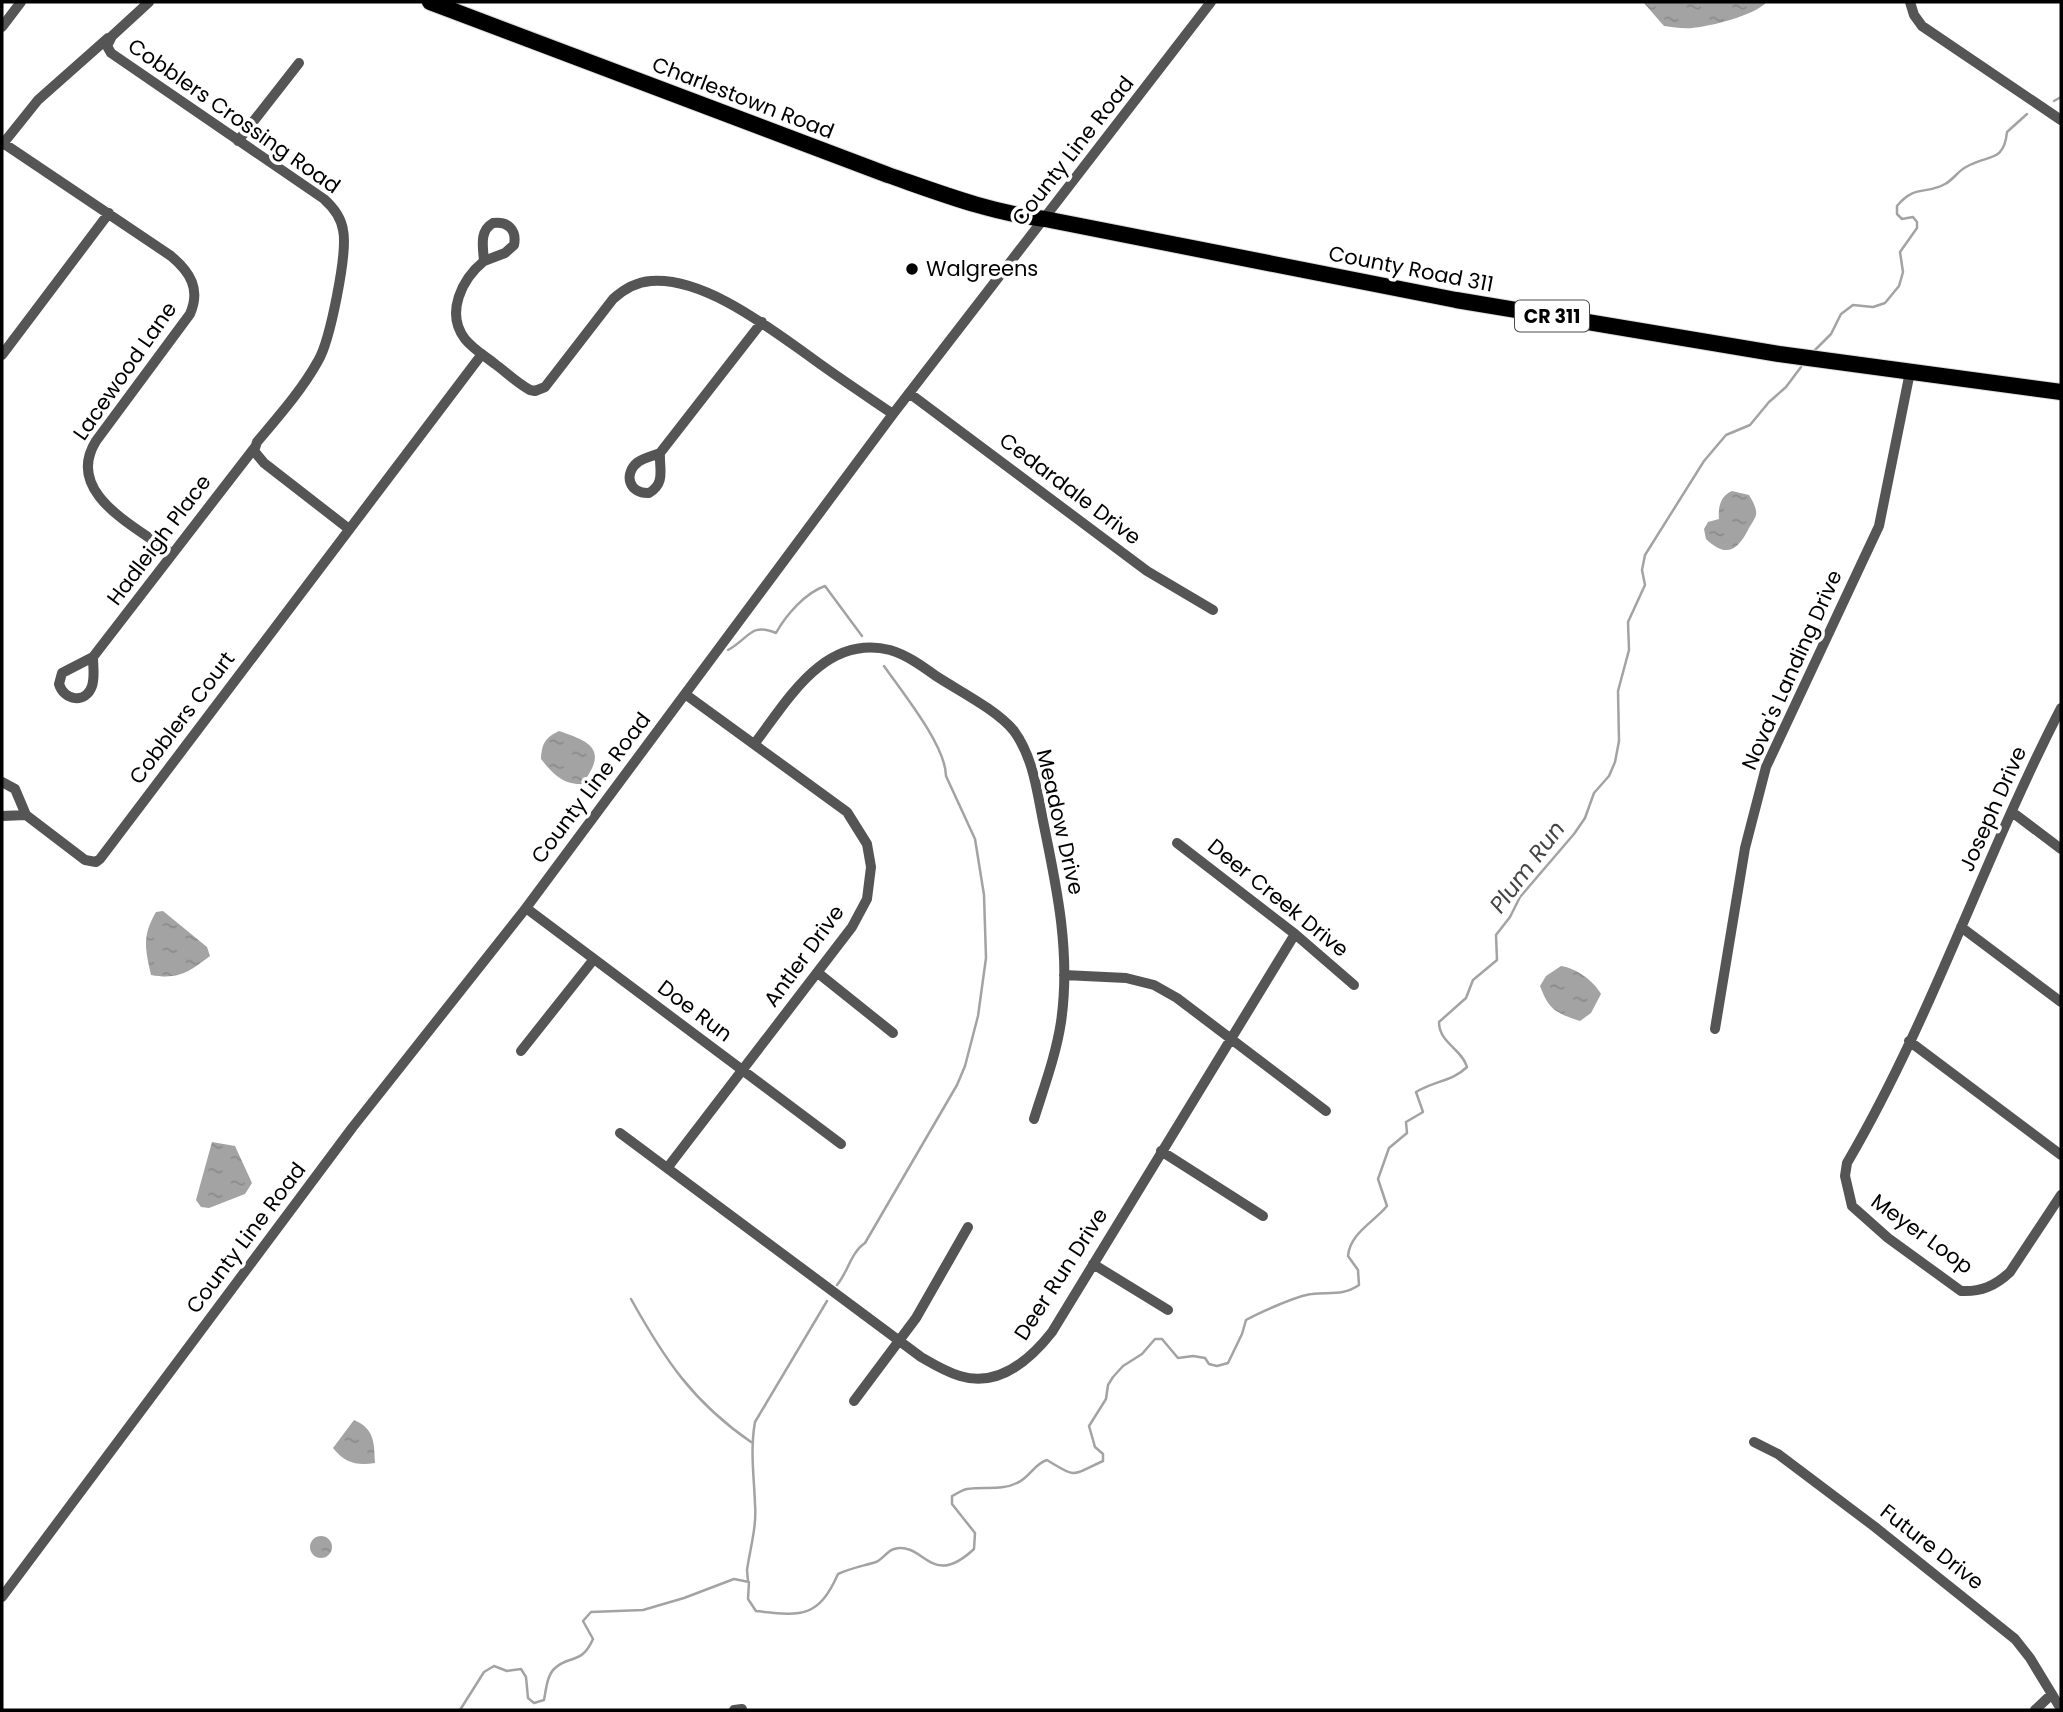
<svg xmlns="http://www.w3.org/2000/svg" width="2063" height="1712" font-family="Poppins,sans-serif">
<defs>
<pattern id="water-ripples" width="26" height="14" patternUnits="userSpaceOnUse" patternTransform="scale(1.75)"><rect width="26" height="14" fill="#a3a3a3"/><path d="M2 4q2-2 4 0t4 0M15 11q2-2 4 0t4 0" fill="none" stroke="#8b8b8b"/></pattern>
</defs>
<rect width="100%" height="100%" fill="#fff"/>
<path fill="url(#water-ripples)" d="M1643 2H1767C1753 16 1712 26 1692 28 1683 29 1673 27 1664 26Z
M1732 491 1749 495C1752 500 1757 508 1756 515 1755 519 1750 526 1748 530 1737 551 1726 558 1706 539L1704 529 1708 522 1719 519C1718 508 1720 496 1732 491Z
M559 731C592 742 608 750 582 784 563 785 552 773 541 759 542 743 545 738 559 731Z
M163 911 207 947 210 956C189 972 179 980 151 975 145 948 142 936 156 912Z
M1561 966C1576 968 1594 981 1601 994L1591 1013 1580 1021C1556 1013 1549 1010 1540 986L1546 976Z
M212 1142 235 1146 252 1183 245 1194 209 1208 201 1207 196 1200Z
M354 1420C375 1429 374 1443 375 1463 357 1466 345 1463 333 1448Z
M310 1547a11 11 0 1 1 22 0a11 11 0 1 1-22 0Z"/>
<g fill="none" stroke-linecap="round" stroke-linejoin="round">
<path stroke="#a3a3a3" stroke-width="2.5" d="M2054 101 2061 97
M1815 350 1831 334 1841 314 1853 305 1873 307 1885 303 1899 286 1903 272 1900 252 1917 228V222L1913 217 1902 219 1897 214V206C1915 184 1926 195 1945 184 1953 180 1958 171 1966 167 1988 154 2004 163 2007 132L2027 114
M728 650C749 639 750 622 776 633 786 615 805 593 825 586L862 636
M837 1285C848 1272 851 1252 865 1243L957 1085 965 1066 978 1016 986 958 984 895 975 839 946 776C946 746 902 692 884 666
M631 1299C665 1360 693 1402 751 1442
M748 1581 747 1570C750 1549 757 1526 755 1504 754 1476 750 1450 755 1422L827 1301
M460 1710 484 1672 494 1666 507 1671 521 1669 526 1677 528 1698 534 1703 544 1700C546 1690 547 1676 554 1669 569 1654 581 1666 593 1639L583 1621 591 1612 643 1610 684 1598 734 1579 749 1582 748 1599 756 1611C801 1616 818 1619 838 1574 851 1568 863 1566 876 1562 883 1559 887 1551 894 1549 925 1541 930 1590 974 1549L975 1533 952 1504V1496C956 1494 962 1490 967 1489 984 1486 1001 1491 1017 1483 1030 1477 1034 1464 1047 1460 1077 1479 1072 1475 1103 1461V1454L1095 1447 1089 1426 1106 1399 1108 1385 1113 1377 1123 1366 1142 1354 1155 1339H1162L1178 1358 1193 1356 1205 1358 1209 1364 1217 1366 1228 1363 1242 1334 1246 1320C1258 1313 1299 1295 1312 1294 1330 1292 1343 1296 1359 1285L1358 1270 1348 1256C1350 1233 1374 1222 1387 1206L1378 1179 1389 1148 1407 1133 1406 1122 1423 1112 1416 1092C1434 1081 1453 1081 1467 1067 1462 1049 1439 1043 1439 1022L1466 998 1473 980 1497 960 1496 935 1510 917 1520 897 1574 834 1585 818 1594 793 1609 776 1615 762 1619 741 1618 691 1629 650 1628 622 1645 585 1642 570 1645 555 1704 461 1726 435 1750 425 1769 402 1786 387 1801 367"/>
<g stroke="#dbdbdb" stroke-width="18">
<path id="primary" d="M430 2 888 175C940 193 991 213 1045 219L1456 300 1779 354 2061 392"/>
</g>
<path stroke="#555" stroke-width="10" d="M149 2 112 36 107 46 111 53 324 199C334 208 341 217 343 230 348 252 330 341 318 361 302 390 278 417 257 442L254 451 264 463 349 529
M1910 2 1914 15 1922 26 2061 120
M2 27 21 2
M238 141 299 63
M3 143 171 256C190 272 201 289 190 314L96 441C63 494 138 527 172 554
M2 145 38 100 108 38
M493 223C508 221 517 230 514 245L505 253 484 261C483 247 479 231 493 223Z
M484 261C462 279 445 313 465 339 473 349 485 356 495 364 506 372 517 383 530 390L535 391 545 387 613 299C624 289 636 282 651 281 704 277 768 327 809 356 836 376 865 395 893 414
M2 355 109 213
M909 393 1147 571 1213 610
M660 453 762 322
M660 453C659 469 666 483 649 493 629 494 623 474 638 462 645 457 653 456 660 453Z
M93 657 255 447
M93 657C93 667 95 677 92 686 86 704 64 701 59 684L62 673Z
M2061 708C1984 857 1932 1018 1847 1163L1845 1176 1852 1206 1888 1238 1961 1291C1981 1292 1995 1286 2010 1272L2061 1195
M755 743C788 700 824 634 890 650 907 655 922 666 936 676 959 691 997 710 1014 731 1033 757 1037 791 1043 821 1057 888 1071 954 1061 1022 1056 1055 1044 1087 1034 1119
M2 782 15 789 26 815 2 816
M2012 812 2061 849
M26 815 85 860 96 862 100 859 482 354
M1177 843 1295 934 1354 985
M526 908 841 1144
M1961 927 2061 1002
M818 973 893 1033
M1064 975 1126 978 1154 985 1177 998 1326 1111
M1715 1029 1745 848 1766 767 1879 526 1910 372
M1909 1041 2061 1155
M521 1051 594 959
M620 1133 921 1357C933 1364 946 1372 960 1376 999 1388 1030 1360 1052 1332L1295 934
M1161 1151 1263 1216
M668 1167 852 927 867 899 871 867 867 844 847 812 685 694
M1093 1264 1168 1310
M854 1401 916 1318 968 1227
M1754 1442 1778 1454 1875 1527 2015 1639 2030 1658 2061 1709
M2 1597 352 1128 526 908 893 414 1211 2
M734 1710 742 1709
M2035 1710 2052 1694"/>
<use href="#primary" stroke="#000" stroke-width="16"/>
</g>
<circle fill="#000" stroke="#fff" stroke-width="2.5" cx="912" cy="269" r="7"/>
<g text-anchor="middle" stroke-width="7" stroke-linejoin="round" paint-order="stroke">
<rect fill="#fff" stroke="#4c4c4c" stroke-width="2" x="1515" y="300.5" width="74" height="31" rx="5"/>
<g font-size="19" font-weight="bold" fill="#000">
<text x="1552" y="323">CR 311</text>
</g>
<g font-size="21" fill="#000" stroke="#fff">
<text transform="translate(743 98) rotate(21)" y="7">Charlestown Road</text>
<text transform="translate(234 116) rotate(35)" y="7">Cobblers Crossing Road</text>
<text transform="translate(1073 151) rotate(-52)" y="7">County Line Road</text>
<text transform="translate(1411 269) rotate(11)" y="7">County Road 311</text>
<text transform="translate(125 371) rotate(-55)" y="7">Lacewood Lane</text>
<text transform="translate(1070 489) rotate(37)" y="7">Cedardale Drive</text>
<text transform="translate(159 540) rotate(-53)" y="7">Hadleigh Place</text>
<text transform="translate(1792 670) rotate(-66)" y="7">Nova's Landing Drive</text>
<text transform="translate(182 718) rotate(-53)" y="7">Cobblers Court</text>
<text transform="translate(591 788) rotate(-53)" y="7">County Line Road</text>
<text transform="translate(1993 809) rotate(-66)" y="7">Joseph Drive</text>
<text transform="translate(1060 822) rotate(77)" y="7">Meadow Drive</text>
<text transform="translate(1278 898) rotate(39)" y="7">Deer Creek Drive</text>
<text transform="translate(804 956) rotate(-54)" y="7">Antler Drive</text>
<text transform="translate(695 1011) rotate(37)" y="7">Doe Run</text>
<text transform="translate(1922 1234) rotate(36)" y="7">Meyer Loop</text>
<text transform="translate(246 1238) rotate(-53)" y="7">County Line Road</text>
<text transform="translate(1061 1274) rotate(-57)" y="7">Deer Run Drive</text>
<text transform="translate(1932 1547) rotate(38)" y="7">Future Drive</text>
</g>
<g font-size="21" fill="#000" stroke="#fff" text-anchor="start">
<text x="926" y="276">Walgreens</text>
</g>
<g font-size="23" font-style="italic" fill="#444" stroke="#fff">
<text transform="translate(1527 867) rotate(-53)" y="8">Plum Run</text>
</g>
</g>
<rect width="2063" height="1712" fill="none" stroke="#000000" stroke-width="7"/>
</svg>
